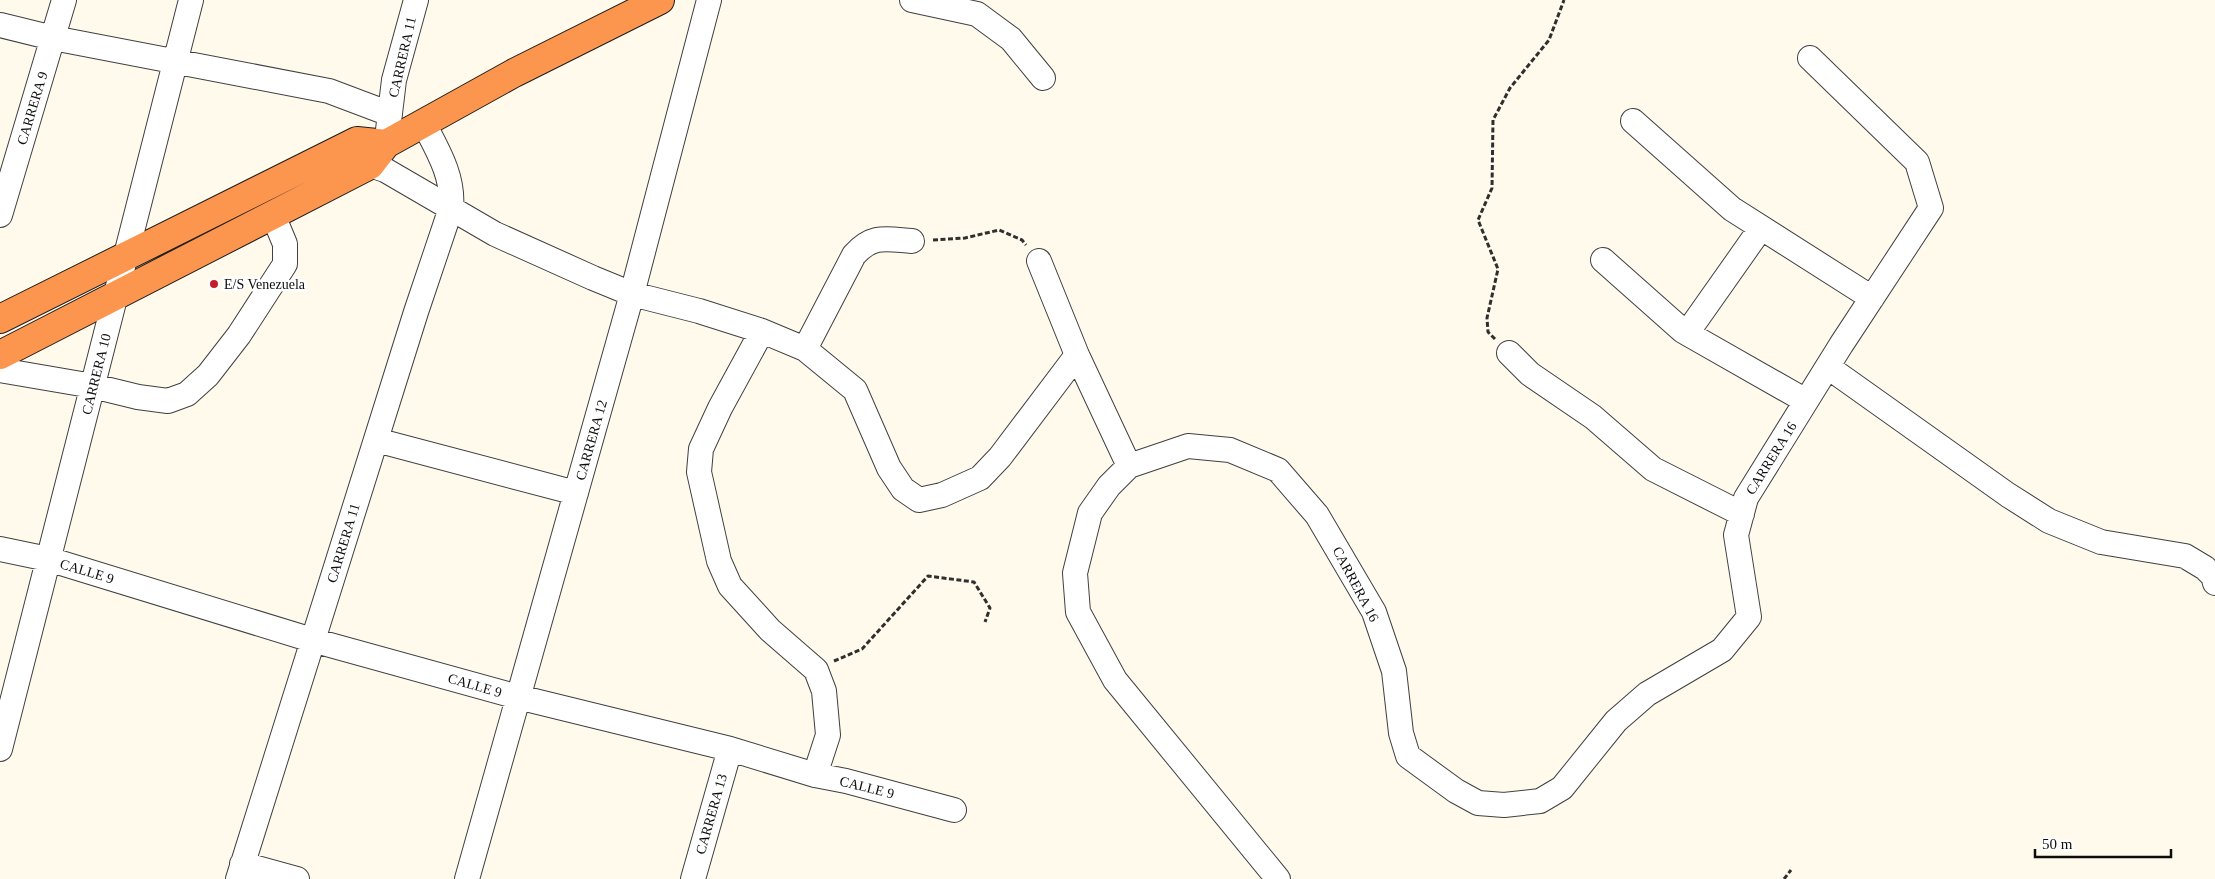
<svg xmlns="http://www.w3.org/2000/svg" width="2215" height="879" font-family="'Times New Roman',serif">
<rect width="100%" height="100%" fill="#fffaec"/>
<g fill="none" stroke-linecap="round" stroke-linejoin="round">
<g stroke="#404040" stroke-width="26">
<path id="minor" d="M912 0 977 14 1011 39 1043 78
M0 25 53 38 329 91 390 114
M1633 121 1732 209 1872 298
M388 130 394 80 416 0
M370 165 385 170 495 234 593 278 632 294 699 311 762 331 805 349 855 390 889 468 903 489 919 500 942 495 980 478 1000 457 1077 355
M0 215 64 0
M1603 260 1683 331 1806 401
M1039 261 1077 355 1129 466
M762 331 720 408 701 449 699 472 719 561 730 586 770 630 816 670 824 691 828 735 815 775
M1687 333 1761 228
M805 349 854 255C873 234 886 239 912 241
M1509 353 1530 374 1593 417 1653 469 1742 514
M1828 367 2008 495 2049 521 2101 542 2185 556 2205 568 2213 576 2215 583
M0 370 93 386 138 397 168 401 187 394 208 375 239 335 285 264V244L273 215
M376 440 576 493
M0 549 48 559 312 640 518 697 730 749 815 775 846 781 954 810
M0 749 191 0
M242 864 297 879
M238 879 416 312 451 208C454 177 438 151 424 124
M467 879 632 294 709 0
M693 879 730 749
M1278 879 1115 680 1078 612 1075 573 1090 513 1109 486 1129 466 1188 446 1230 450 1278 470 1317 515 1374 612 1394 671 1401 733 1408 756 1456 791 1478 803 1504 805 1540 801 1562 788 1616 721 1647 694 1722 650 1749 617 1736 535 1746 498 1841 345 1931 208 1917 162 1810 58"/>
</g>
<g stroke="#1e1e1e" stroke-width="30">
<path id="highway" d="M0 319 357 141 386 144
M0 355 370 165 386 144 514 73 660 0"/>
</g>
<path stroke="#2f2f2f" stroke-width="3" stroke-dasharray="5 2.5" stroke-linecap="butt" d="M933 240 965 238 999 230 1022 240 1026 245
M1495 339 1488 332 1487 318 1498 269 1478 220 1492 188 1493 120 1510 88 1549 40 1564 0
M834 661 862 649 928 576 974 582 990 608 985 622
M1784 879 1791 870"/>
<use href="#minor" stroke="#fff" stroke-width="24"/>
<use href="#highway" stroke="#fc954d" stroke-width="28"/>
</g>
<circle fill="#c41d2d" stroke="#fff" stroke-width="2" cx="214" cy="284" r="5"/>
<g text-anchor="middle" stroke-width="5" stroke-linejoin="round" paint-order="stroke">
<g font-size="14" fill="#0d0d0d" stroke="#fff">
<text transform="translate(402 57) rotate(-77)" y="5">CARRERA 11</text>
<text transform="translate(32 108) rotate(-73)" y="5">CARRERA 9</text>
<text transform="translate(96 374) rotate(-76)" y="5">CARRERA 10</text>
<text transform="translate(591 440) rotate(-74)" y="5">CARRERA 12</text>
<text transform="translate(1771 458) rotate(-58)" y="5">CARRERA 16</text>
<text transform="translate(343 543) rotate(-73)" y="5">CARRERA 11</text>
<text transform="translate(87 571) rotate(17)" y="5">CALLE 9</text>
<text transform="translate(1356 584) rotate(62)" y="5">CARRERA 16</text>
<text transform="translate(475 685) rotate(16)" y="5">CALLE 9</text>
<text transform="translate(867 787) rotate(14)" y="5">CALLE 9</text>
<text transform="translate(711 814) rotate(-74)" y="5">CARRERA 13</text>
</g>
<g font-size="14" fill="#0d0d0d" stroke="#fff" text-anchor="start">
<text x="224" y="289">E/S Venezuela</text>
</g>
</g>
<path d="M2035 849v8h136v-8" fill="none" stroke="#0d0d0d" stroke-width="2.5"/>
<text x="2042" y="849" font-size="15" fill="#0d0d0d" stroke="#ffffff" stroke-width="4" paint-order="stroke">50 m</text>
</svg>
